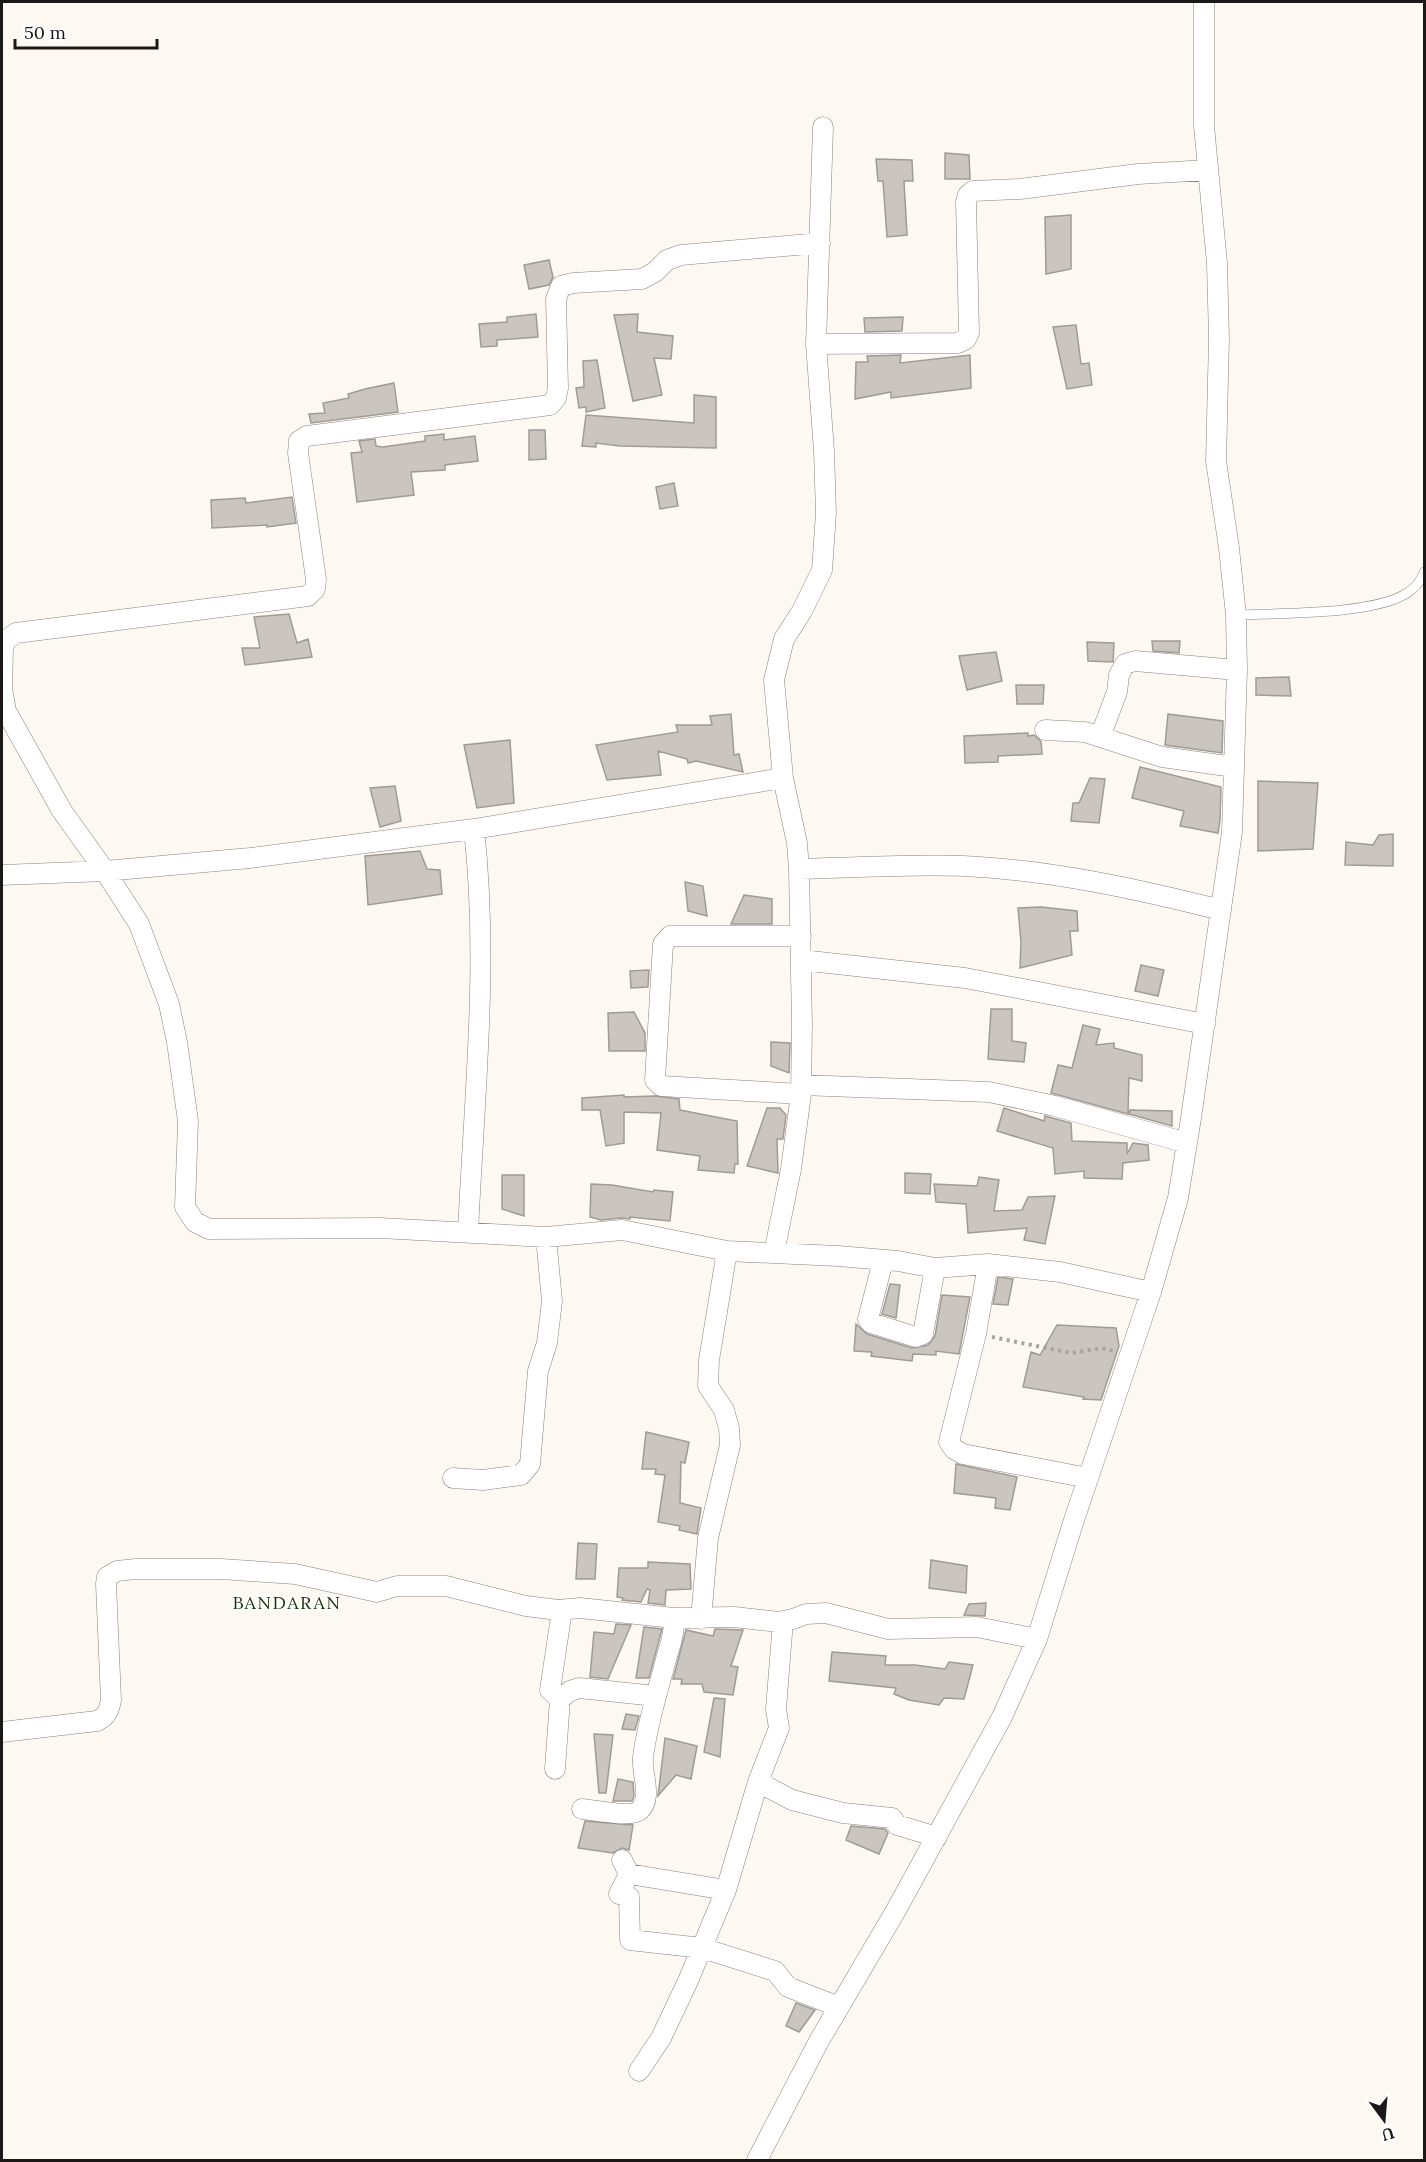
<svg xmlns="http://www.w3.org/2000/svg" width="1426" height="2162" font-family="Lora,serif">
<rect width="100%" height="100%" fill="#fef8f2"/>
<path fill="#cac5bf" stroke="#a09b96" stroke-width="1.5" d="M945 153 969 155 970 179H945Z
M876 159 912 160 913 181H904L907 235 887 237 883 181H878Z
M1071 215V269L1046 274 1045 217Z
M549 260 553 277 549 285 529 289 524 265Z
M536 314 538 337 497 340V346L481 347 479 324 507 322V317Z
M638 314 637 332 673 336 671 359 654 358 662 395 633 401 614 315Z
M903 317 902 331 865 332 864 318Z
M1076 325 1081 364 1089 363 1092 385 1067 389 1053 327Z
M901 355 900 363 970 355 971 388 891 398V392L855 399 856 362H868L867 356Z
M597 360 605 408 586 412V407L579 408 576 388 584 387 583 361Z
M394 383 398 412 311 423 309 414 325 413 323 403 349 398 348 394 365 389Z
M694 395 716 397V448L620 446 596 443V447L582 446 586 415 694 423Z
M529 430H545L546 459 529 460Z
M444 434V440L475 436 478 461 445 465V470L411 472 414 495 357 502 351 453 362 452 359 441 375 439 376 446 383 447 425 441V436Z
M674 483 678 506 660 509 656 487Z
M292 497 296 523 267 527V525L212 528 211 500 245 498 246 503Z
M289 614 297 643 308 639 312 657 245 665 242 648H260L254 617Z
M1152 641H1180L1179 653 1153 651Z
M1087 642 1114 643 1113 662 1088 661Z
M996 652 1002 681 967 690 959 656Z
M1289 677 1291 696 1256 695V678Z
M1016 685H1044L1043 704H1017Z
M731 714 734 755 739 754 743 772 696 761 688 763 687 759 658 751 661 775 607 780 596 745 678 732 676 725H712L710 716Z
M1168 714 1223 721 1222 753 1165 745Z
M1028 733V736L1034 735 1041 741 1042 754 998 756V762L965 763 964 736Z
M510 740 514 803 477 808 464 745Z
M1140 767 1221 787 1220 820 1218 833 1180 826 1184 811 1132 798Z
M1090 778 1105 779 1099 823 1071 821 1073 803H1079Z
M1258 781 1318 783 1313 849 1258 851Z
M395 786 401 821 380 827 370 788Z
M1393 834V866L1345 865 1346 842 1373 845 1379 835Z
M420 851 427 869 440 870 442 894 368 905 365 856Z
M685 882 703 886 707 916 688 911Z
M744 895 772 899V924H731Z
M1041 907 1077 911 1078 931H1070L1072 955 1020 968 1021 942 1018 908Z
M1141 965 1164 970 1158 996 1135 991Z
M649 970 648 987 631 988 630 971Z
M991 1009H1012V1041L1026 1043 1024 1062 988 1059Z
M634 1012 645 1033V1051H609L608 1013Z
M1083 1025 1100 1029 1096 1045 1114 1043V1048L1142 1055V1081L1129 1078 1128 1114 1051 1093 1058 1065 1072 1068Z
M771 1042 790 1043 789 1073 771 1066Z
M624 1095V1097L655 1096 679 1099 680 1110 737 1121 738 1164H735L734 1173 698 1170 700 1156 657 1150 661 1113 624 1112V1143L606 1146 600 1110H582V1098Z
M767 1108H780L786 1115 783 1139H777L778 1173 747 1166Z
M1004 1108 1044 1121 1045 1116 1071 1123 1072 1141 1127 1143V1154L1133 1143 1148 1145 1149 1160 1123 1163 1122 1179 1084 1178V1171L1055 1174 1053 1148 997 1131Z
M1130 1110 1172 1111V1126L1129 1114Z
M905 1173 931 1174 930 1194 905 1193Z
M502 1175H524V1216L502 1209Z
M979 1177 999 1180 994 1211 1022 1210 1028 1197 1055 1196 1045 1244 1024 1240 1027 1228 968 1233 966 1204 936 1202 934 1184 977 1186Z
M591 1184 612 1185 653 1192 654 1190 673 1192 670 1221 630 1217V1219L621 1218 601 1220 590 1217Z
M998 1277 1013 1279 1008 1305 993 1304Z
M890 1284 900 1285 896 1318 882 1314Z
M942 1295 970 1297 959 1354 936 1351V1355L913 1354 912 1361 871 1356 872 1352 854 1351 856 1324 867 1334 912 1348 928 1345 935 1336Z
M1057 1325 1116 1328 1119 1346 1101 1400 1083 1399 1084 1397 1023 1387 1031 1352 1040 1355Z
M646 1432 689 1442 685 1463 681 1462 680 1503 701 1508 697 1534 679 1530 680 1526 658 1522 665 1475 655 1474 656 1469H642Z
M956 1464 1017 1477 1010 1510 995 1508 996 1498 954 1493Z
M578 1543 597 1544 595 1579H576Z
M931 1560 967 1566 966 1593 929 1588Z
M648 1562 690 1564 691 1589 666 1590 665 1605 648 1603 650 1590 647 1589 641 1602 622 1600 623 1598 617 1597 619 1568H648Z
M986 1603 985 1616 964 1615 969 1604Z
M616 1624 631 1625 608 1679 590 1677 594 1632 614 1634Z
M644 1627 662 1629 649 1678H636Z
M715 1629 743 1630 731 1666 738 1667 733 1695 704 1692 702 1684H681L682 1679H673L686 1630 713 1636Z
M832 1652 886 1656 885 1665H915L945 1669 949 1662 973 1665 964 1699 944 1698 939 1705 909 1700 894 1694 896 1688 829 1681Z
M714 1698 725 1699 720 1757 704 1752Z
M626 1714 639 1716 635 1730 622 1729Z
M594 1734 613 1735 606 1793H599Z
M665 1738 697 1746 691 1779 676 1775 658 1796Z
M618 1779 633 1782 634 1796 632 1801H613Z
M585 1821 633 1825 629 1850 622 1848 613 1853 578 1848Z
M851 1826 885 1829 888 1833 879 1854 846 1840Z
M796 2003 815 2010 799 2032 786 2026Z"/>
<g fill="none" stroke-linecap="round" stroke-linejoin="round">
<g stroke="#88837d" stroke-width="10">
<path id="lane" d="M1236 615C1278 613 1374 615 1407 593 1415 588 1421 581 1424 572"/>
</g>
<g stroke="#88837d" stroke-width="21">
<path id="street" d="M816 344 958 343 966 339 969 333 966 202 968 195 973 191 1020 189 1138 174 1208 170
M1045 730 1085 732 1162 757 1234 767
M1100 737 1117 692 1119 675 1125 664 1135 661 1237 670
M783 778 474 829 250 858 105 871 62 811 6 711 2 689 3 648 6 640 16 633 308 596 315 589 316 579 298 453 299 441 307 436 550 405 556 398 558 388 556 299 561 286 573 283 642 279 655 272 667 260 681 255 820 243
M799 869C854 868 909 864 964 866 1051 870 1137 889 1221 910
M2 875 105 871 139 924 169 1004 177 1042 188 1121 185 1207 195 1222 209 1229 380 1228 546 1237 622 1230 727 1251 838 1256 898 1261 935 1268 988 1264 1060 1272 1151 1292
M801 960 965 978 1205 1024
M801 1085 989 1092 1055 1106 1187 1143
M801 1094 661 1086 655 1080 663 944 670 936H801
M468 1233C474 1098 489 963 474 829
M774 1253 791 1169 801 1094 802 1025 799 869 797 843 783 778 774 680 784 639 802 611 822 570 826 513 824 451 816 344 823 127
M883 1261 868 1319 871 1323 916 1337 923 1334 935 1268
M988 1264 976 1334 949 1442 954 1449 963 1454 1088 1478
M453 1478 483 1480 521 1475 530 1464 538 1371 547 1343 552 1301 546 1237
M701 1619 708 1538 730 1445 729 1428 724 1410 708 1386 709 1360 727 1251
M783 1621 776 1709 779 1728 758 1782 792 1800 843 1813 892 1818 897 1825 937 1837
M560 1699 550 1690 562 1610
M2 1732 97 1721C107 1716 109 1711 111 1700L106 1584 107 1577 117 1571 136 1569H221L295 1574 377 1592 397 1586H446L526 1606 558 1610 580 1608 674 1618
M555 1769 560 1699 570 1691 579 1688 656 1696
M582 1809C594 1810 632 1818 640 1810 653 1797 641 1773 643 1757 647 1725 657 1694 665 1663 669 1648 675 1634 674 1618L734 1617 779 1622 793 1619 806 1614 826 1613 888 1629 977 1627 1037 1639
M622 1860 629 1874 726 1890
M629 1874 619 1894 629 1897 630 1940 702 1948 775 1971 788 1987 839 2007
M639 2071 661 2038 688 1981 726 1890 758 1782
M757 2160 819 2041 895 1912 1002 1717 1037 1639 1074 1520 1151 1292 1178 1198 1191 1118 1232 832 1237 670 1236 615 1229 548 1216 461 1219 338 1217 263 1204 126V2"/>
</g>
<path stroke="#a8a39f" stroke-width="4" stroke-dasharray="3 4.5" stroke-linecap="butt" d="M992 1337 1071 1353 1102 1348 1114 1351"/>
<use href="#lane" stroke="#fff" stroke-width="9"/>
<use href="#street" stroke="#fff" stroke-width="20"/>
</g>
<g text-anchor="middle" stroke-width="4.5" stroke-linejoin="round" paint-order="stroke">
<g font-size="18" letter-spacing="1.5" fill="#163507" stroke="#fff">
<text x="287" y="1609">BANDARAN</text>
</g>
</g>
<rect width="1426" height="2162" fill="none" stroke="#1b1917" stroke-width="6"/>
<g transform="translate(1384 2120) rotate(164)" stroke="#ffffff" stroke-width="4.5" paint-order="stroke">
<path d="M0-4.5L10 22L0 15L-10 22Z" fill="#1b1917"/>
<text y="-9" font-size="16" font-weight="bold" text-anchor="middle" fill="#1b1917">U</text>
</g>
<path d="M15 39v9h142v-9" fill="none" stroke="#1b1917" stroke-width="3"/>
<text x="24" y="39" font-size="18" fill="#1b1917" stroke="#ffffff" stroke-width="4.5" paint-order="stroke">50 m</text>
</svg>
